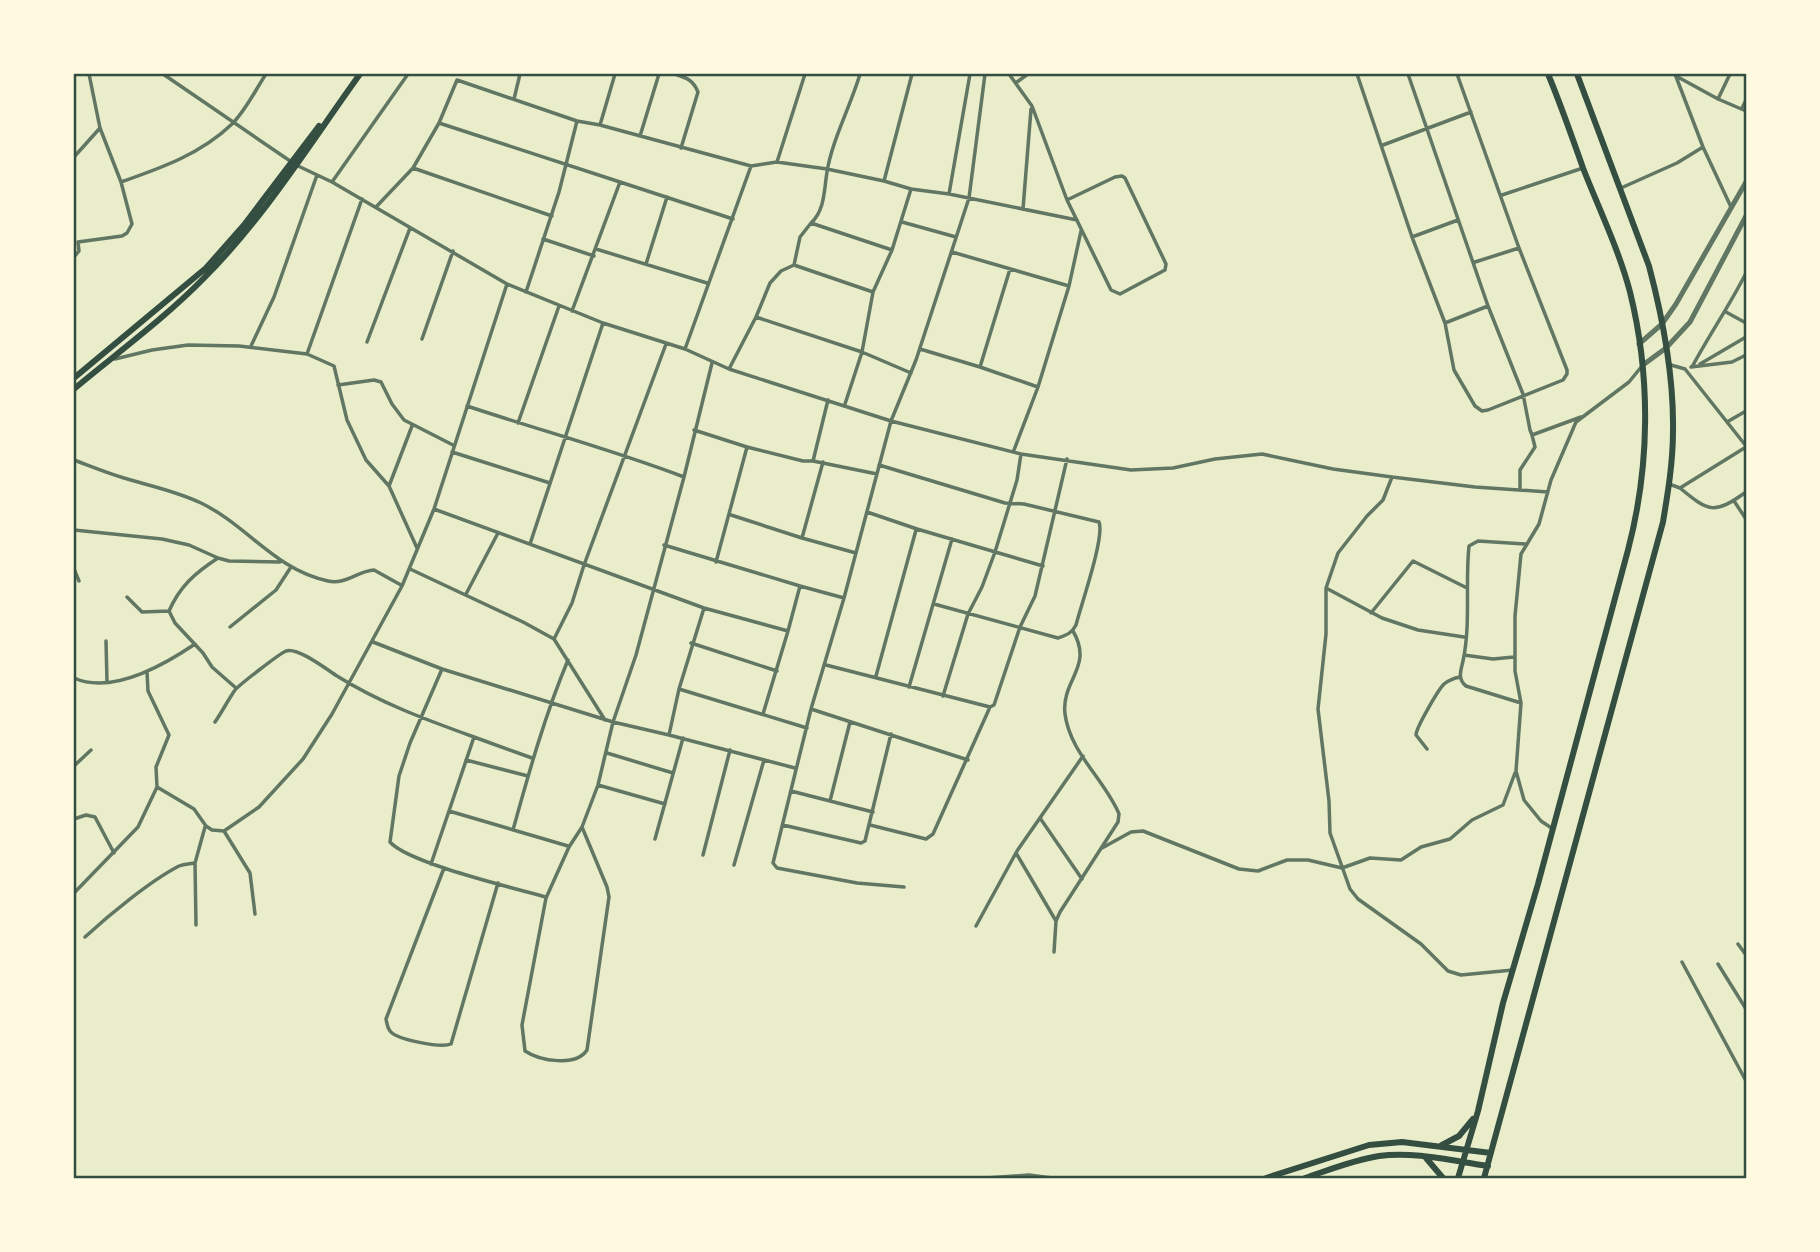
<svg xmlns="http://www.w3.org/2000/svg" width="1820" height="1252" font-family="Cabin,sans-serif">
<rect width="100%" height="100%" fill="#e9edc9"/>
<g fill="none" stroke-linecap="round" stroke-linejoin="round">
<path stroke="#617663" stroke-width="3.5" d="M163 74 296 165 332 182 507 284 603 323 685 349 729 369 891 421 916 360 969 198 985 74
M675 74C687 78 693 80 698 92L681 148
M860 74C851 105 832 140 827 172 824 190 825 210 811 223L892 250
M1009 74 1032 106 1067 200 1111 290 1120 294 1165 270 1166 264 1125 178 1122 176 1115 177 1067 200
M1357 74 1412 237 1445 323 1454 370 1475 406 1482 411 1488 410 1563 380 1567 374V370L1519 248 1457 74
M1408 74 1488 306 1523 394 1530 430 1532 435 1581 417
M1675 74 1703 147 1731 207
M1676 76 1718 99 1746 111
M1017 82 1028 74
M514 99 520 74
M1718 99 1730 74
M1742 108 1746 100
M439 123 413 168 552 216
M600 125 615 74
M640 136 659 74
M1383 145 1471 112
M74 157 100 128
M777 162 805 74
M884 181 911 189 949 194 1077 220
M121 182C161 168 201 154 232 124 246 110 256 89 266 74
M332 182 408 74
M620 182 733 219
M1621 188 1677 163 1703 147
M949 194 970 74
M1502 195 1583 168
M376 207 413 168
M1023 209 1031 109
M902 222 956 237
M1412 237 1458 220
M543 239 594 256
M596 249 707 283
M952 252 1069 286
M74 257 79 251 78 242 122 236 127 233 132 224 121 182 100 128 89 74
M1475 262 1519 248
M646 264 667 197
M794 265 800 237 811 223
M507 284 434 509 704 608 788 631 800 586 844 598 891 421 1021 454 1131 470 1173 468 1215 459 1262 454 1333 469 1392 477 1475 487 1548 492
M526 292 559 192 577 121
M572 311 620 182 439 123 457 80 577 121 600 125 751 166 777 162 827 169 884 181 912 74
M1726 312 1746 323
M756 317 862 352 911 373
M1445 323 1488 306
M422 339 453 251
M367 342 410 228
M251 346 274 297 317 175
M685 349 751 166
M920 349 980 367 1010 269
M307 354 362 199
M115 359 152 350 188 345 239 346 307 354 334 366 347 420 366 460 389 486 417 548
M1700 364 1746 337
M1671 365 1685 369 1746 446
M980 367 1038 387 1069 286 1081 231
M1691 367 1732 362 1746 355
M1692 367C1709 335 1730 305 1746 273
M729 369 756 317 770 283 781 271 794 265 873 292
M338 385 374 380 381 382 392 404 404 420 453 445
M828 400 813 461 877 474
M845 404 862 352 873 292 892 250 911 189
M467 406C539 430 613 450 684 477L636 655 613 722 598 785 582 827 569 847 546 898 522 1025 525 1051C540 1061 576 1067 587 1050L609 897 607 887 582 827
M1727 422 1746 411
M518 423 559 306
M694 430 747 447 716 562
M747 447 803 461H813
M1014 450 1038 387
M452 452 550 483
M74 460C90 466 107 473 124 478 150 486 176 491 201 503 247 525 275 570 328 581 345 585 358 571 374 570L401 585
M879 465 1005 503 1024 504 1099 522C1105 537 1081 605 1076 625 1072 633 1067 635 1058 638L934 604
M684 477 712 363
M1392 477 1383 500 1367 516 1338 553 1326 588V634L1318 709 1329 801 1330 833 1350 889 1358 899 1421 944 1448 971 1461 975 1513 970
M1669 484 1680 488 1746 447
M389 486 412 426
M1680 488C1709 512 1714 515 1746 492
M1520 490V470L1535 447 1532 435
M1734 501 1746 519
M867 512 917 529 1043 566
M731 515 802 538 856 553
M74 530 162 539 189 545 218 558 229 561 280 562
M802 538 823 462
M530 544 603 323
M664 545 800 586
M218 558C195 573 180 586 169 611L175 623 203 653 212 667 236 688
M74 569 79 581
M410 569 523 622 554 639 605 720
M1326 588 1382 618 1418 630 1464 637
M466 594 498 533
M127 597 142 612 169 611
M844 598 811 709 773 863 777 868 857 883 904 887
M704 608 679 689 807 728
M1371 613 1413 561 1467 588
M230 627 276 590 291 567
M554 639 572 603 584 565 666 344
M106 641 107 682
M373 642 442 669
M691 643 777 671
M1464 655 1493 659 1514 657
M826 665 990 707
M876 676 916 530
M74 678C112 695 164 665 195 644
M909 687 952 539
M943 696 968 614 982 587 995 552 1017 480 1021 454
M1521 703 1466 686C1457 679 1461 670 1463 661 1471 624 1465 583 1469 546L1478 541 1525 544
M811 709 968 760
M763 714 788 631
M215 722C222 712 228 700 235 690 239 685 279 654 286 651 298 647 326 669 337 676 380 703 427 720 474 737
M669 735 795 768
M1427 749 1416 735C1416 728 1438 690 1444 684 1449 680 1454 678 1460 677
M607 753 673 773
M532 758 474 737 449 811 568 846
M466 760 528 776
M74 766 91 750
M598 785 665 804
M157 787 194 809 206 826 212 830 224 831 259 807 303 759 332 714 402 586 434 509
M791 791 873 812
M830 801 850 722
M1040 818 1082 879
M74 819 86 815 95 817 114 853
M783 825 861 843 865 841 891 734
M870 825 926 839 933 834 990 707 994 705 1020 627 1035 596 1067 459
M1553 829 1541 821 1524 800 1516 771 1521 703 1515 671V616L1521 554 1539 524 1551 480 1576 422 1629 382 1642 366
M513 830C529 772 545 715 568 660
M224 831 250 873 255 914
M655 839 683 738
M1102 848 1131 832 1143 831 1239 869 1258 871 1287 860H1308L1342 868 1370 858 1401 860 1421 847 1450 839 1472 820 1503 805 1515 773
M1016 853 1056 921
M703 855 730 750
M431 864 449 811
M734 865 764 760
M444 868 386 1019C387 1024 387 1027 390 1031 397 1040 441 1048 451 1044L498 883
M74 893 138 827 157 787 156 767 169 735 148 691 147 672
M546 897C514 888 408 863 390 842L399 776 410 743 442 669 613 722 669 735 679 689
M196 925 195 863 205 827
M976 926 1017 851 1083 756
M85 937C109 915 150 881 179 866 184 864 189 864 195 863
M1738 944 1746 955
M1054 952 1056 921 1060 912 1118 822 1119 814C1105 780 1070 753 1065 714 1061 680 1094 667 1073 631
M1682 962 1746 1081
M1718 964 1746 1009
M986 1178 1029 1175 1052 1178"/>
<path stroke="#617663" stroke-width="5" d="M1639 344 1662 324 1676 304 1746 182
M1643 365 1666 348 1690 322 1746 216"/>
<path stroke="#344e41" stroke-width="6" d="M74 378 206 268 244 225 319 126
M74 389C117 353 164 319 204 278 264 218 311 142 360 74
M1442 1145 1459 1136 1473 1119
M1426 1158 1443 1178
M1266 1178 1369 1145 1402 1142 1491 1153
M1305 1178C1329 1170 1353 1160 1379 1156 1414 1151 1453 1161 1488 1166
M1458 1178 1478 1111 1503 1003 1538 884 1628 550C1650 466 1651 377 1630 292 1619 250 1599 209 1583 168 1572 137 1561 105 1548 74
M1484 1178 1663 522C1668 492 1673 462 1673 431 1674 376 1663 319 1649 266L1577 74"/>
</g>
<rect width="1820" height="1252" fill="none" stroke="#fefae0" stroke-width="150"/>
<rect x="75" y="75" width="1670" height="1102" fill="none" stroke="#344e41" stroke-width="2.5"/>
</svg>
